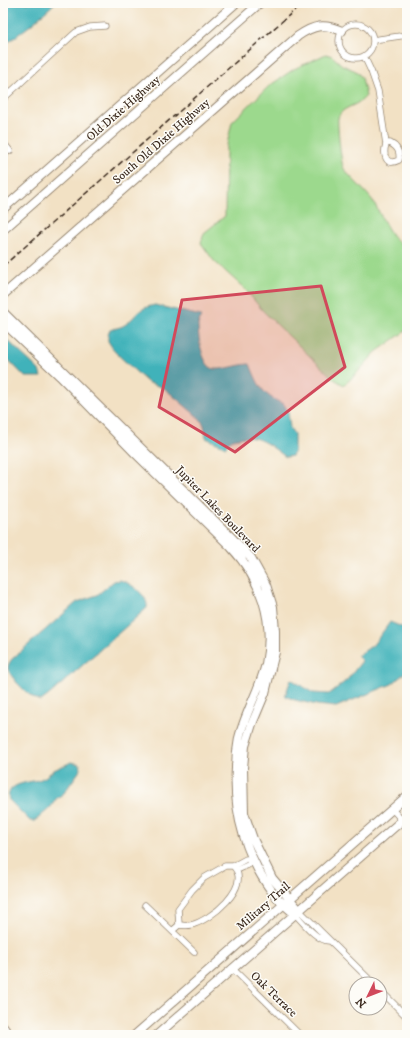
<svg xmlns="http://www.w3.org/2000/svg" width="410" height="1038" font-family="'IM FELL DW Pica',serif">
<rect width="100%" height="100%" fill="#fdfcf7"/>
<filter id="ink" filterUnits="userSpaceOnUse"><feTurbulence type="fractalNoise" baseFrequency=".025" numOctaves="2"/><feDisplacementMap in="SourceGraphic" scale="8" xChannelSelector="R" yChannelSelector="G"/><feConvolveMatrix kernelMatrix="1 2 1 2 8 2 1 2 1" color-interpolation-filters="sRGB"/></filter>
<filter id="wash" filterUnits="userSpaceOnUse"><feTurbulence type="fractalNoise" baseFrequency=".012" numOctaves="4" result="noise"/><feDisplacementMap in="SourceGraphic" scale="16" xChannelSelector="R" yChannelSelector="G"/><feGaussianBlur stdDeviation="0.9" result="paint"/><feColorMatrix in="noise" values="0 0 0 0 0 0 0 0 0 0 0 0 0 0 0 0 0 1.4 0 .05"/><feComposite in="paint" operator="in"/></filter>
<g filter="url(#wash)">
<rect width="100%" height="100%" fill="#f2e1c4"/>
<path fill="#9cd98d" stroke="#6c8256" d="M326 54 332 56 342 65 356 71 362 78 366 96C364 98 362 101 359 102 352 107 341 108 338 118 337 125 341 160 343 167 346 174 367 192 373 201 381 214 392 244 407 247V330L376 352 355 375 344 385 334 379 319 365 263 311 245 289 214 261 201 243 204 233 225 216 226 149 232 122 269 86 294 69Z"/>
<path fill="#41b2ba" stroke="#3e6e6c" d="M3 3H55L32 24 3 46Z
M155 305 201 316C200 319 199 322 198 325 198 336 202 368 215 369 225 370 239 364 250 364 259 386 262 395 284 404L288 412 290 428 294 434V452L292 456 286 457C270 446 259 434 238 438 231 439 228 441 226 447L206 438 204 425 199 418 164 388 147 382 115 352 108 341V335L110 330C115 328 121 328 126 324 139 314 136 309 155 305Z
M3 336 39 370 41 377H25L3 354Z
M120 580C131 583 149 596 147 608L49 695 41 701C32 700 9 677 8 668 8 664 10 662 12 659L77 602 97 595 114 581Z
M390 622 407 629V671L392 684 336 707 317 705 295 700 285 696 291 679 313 693 329 694 347 680 362 661 357 656 373 645Z
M71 762 80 764 81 769 64 793 56 799 50 808 35 821H30L9 800C5 782 30 783 41 779 46 777 50 773 54 770 60 767 66 765 71 762Z"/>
</g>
<g filter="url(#ink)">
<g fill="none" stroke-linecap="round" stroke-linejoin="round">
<g stroke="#968671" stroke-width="7">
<path id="street" d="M339 41a17 17 0 1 1 34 0a17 17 0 1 1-34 0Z
M373 40 407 35
M364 56 371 71 378 91 386 144C383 154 385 167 399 160 400 152 398 147 390 143L386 144
M3 99 76 32 90 27 105 26
M3 142 10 151
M3 153 5 155
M392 809 407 826
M237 870 248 865 253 859
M145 905 194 952
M299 910 374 984
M295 914C303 922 317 941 329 941
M179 925 178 909 192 890 204 878 225 866H233L246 859H253
M172 931 179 925C182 925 187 926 191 925 210 921 253 886 233 866
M232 968 300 1035
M380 990 407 1017"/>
</g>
<g stroke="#968671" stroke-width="10">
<path id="secondary" d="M3 209 236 3
M3 230 260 3
M3 295 298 36C314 25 324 23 342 31
M3 312 230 536 251 558 266 585 273 607 275 631V652L265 693 252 724 245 746 243 768 244 813 253 839 272 878 299 910
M3 322 60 376 135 453 231 547C261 579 275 620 266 664 260 689 245 713 239 738 237 748 236 758 236 768 233 813 246 857 273 893 279 901 287 907 295 914
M3 1027 9 1035
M135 1035 407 796
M157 1035 407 816"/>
</g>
<use href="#street" stroke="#fff" stroke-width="5.5"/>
<use href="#secondary" stroke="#fff" stroke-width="8"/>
<path stroke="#3b2a1e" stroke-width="1.5" stroke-dasharray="6 3" stroke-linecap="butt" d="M3 266 303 3"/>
</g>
</g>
<path fill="#d1495b" fill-opacity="0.2" stroke="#d1495b" stroke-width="3" stroke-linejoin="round" d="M321 286 345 367 235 452 159 407 182 300Z"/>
<g text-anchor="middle" stroke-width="3" stroke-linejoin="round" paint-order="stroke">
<g font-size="12" fill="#3b2a1e" stroke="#fdfcf7">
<text transform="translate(123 108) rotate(-41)" y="4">Old Dixie Highway</text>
<text transform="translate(161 141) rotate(-41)" y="4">South Old Dixie Highway</text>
<text transform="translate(218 509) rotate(46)" y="4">Jupiter Lakes Boulevard</text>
<text transform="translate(263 906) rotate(-41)" y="4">Military Trail</text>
<text transform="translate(274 994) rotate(44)" y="4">Oak Terrace</text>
</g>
</g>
<rect width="410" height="1038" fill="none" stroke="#fdfcf7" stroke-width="16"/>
<g transform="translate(368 996) rotate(227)"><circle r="19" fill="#fdfcf7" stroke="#afa8a0"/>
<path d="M0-3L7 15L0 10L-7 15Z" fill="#d1495b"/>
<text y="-6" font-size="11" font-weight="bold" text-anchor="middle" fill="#3b2a1e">N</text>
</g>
</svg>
